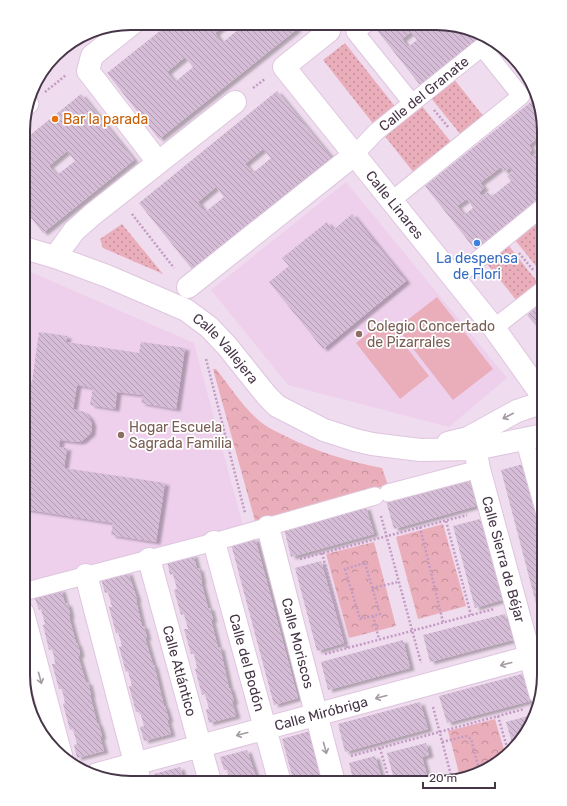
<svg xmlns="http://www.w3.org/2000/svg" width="567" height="806" font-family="Rubik,sans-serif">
<defs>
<pattern id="grass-dots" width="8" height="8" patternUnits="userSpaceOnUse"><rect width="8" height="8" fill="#eaaebb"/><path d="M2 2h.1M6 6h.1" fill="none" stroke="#bf8e9a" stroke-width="1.8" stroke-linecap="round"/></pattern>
<pattern id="park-crowns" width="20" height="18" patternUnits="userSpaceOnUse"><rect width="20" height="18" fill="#eaaebb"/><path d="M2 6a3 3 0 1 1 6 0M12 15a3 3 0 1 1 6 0" fill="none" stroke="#bf8e9a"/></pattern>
<pattern id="building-back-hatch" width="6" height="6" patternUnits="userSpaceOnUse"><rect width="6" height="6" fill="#d5bcd7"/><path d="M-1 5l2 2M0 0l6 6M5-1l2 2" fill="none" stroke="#af9ab0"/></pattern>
<filter id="shadow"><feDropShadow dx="4.5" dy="2.5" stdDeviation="1" flood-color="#0004"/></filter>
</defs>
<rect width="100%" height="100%" fill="#f4e7f4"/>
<path fill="#f0dcef" d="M131 23 450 24 501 45 533 84 544 131V682L526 735 483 772 436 783 117 782 66 761 34 722 23 675 24 117 37 77 60 50 96 29Z"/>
<path fill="#eed0ed" d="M346 182 507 378 449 427 288 385 211 290Z
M24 269 194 343 243 526 23 585Z"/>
<path fill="url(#grass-dots)" d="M345 43 397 109 375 126 323 60Z
M454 79 484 117 461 135 431 98Z
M421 105 451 142 414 173 384 135Z
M544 216V276L515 240Z
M122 224 163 274 103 248 100 239Z
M509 246 539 284 517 301 487 264Z"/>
<path fill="url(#park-crowns)" d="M213 369H216C228 384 241 404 255 417 263 425 273 430 283 435 315 451 347 461 382 468L388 485 255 521Z
M443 524 466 606 418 619 396 537Z
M374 542 396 626 349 638 326 554Z
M495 719 505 753 483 772 460 777 448 731Z"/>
<path fill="#eaaebb" d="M437 297 493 369 453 400 397 328Z
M385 320 429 376 400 399 356 343Z
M363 570 373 605 360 609 350 573Z"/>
<path fill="url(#building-back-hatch)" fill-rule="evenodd" filter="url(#shadow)" d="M170 23H227L215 33 222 43 239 29 234 23H293L297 29 159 139 107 73ZM185 57 193 67 175 82 167 72Z
M372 24H423L427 29 432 25 435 29 442 24H450L481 37 420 85ZM411 32 417 40 408 47 402 39Z
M277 91 331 157 192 269 139 203ZM263 149 271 158 253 173 245 164ZM216 187 224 197 205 212 198 202Z
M81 94 134 160 43 233 24 209V140ZM67 151 75 161 57 175 49 166Z
M536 98 544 133 529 145 532 150 529 153 532 157 536 154 539 158 544 154V198L477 252 425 186ZM501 167 504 172 509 168 513 172 507 176 511 181 491 197 488 192 482 196 479 193 484 188 480 183ZM467 199 473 208 464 215 457 206Z
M352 214 406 281 323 349 269 282 289 266 282 258 327 222 333 230Z
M544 301V335L527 315Z
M39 332 67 336 66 342 139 353 141 342 185 348 176 409 141 403 143 395 117 392 115 409 90 405 93 388 77 385 73 409 84 412 89 417 92 424 91 433 82 441 78 442 60 440 59 447 67 448 64 468 165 483 156 542 111 535 113 523 23 509V403H25L28 381 32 382Z
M527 463 544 529V629L543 630 501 470Z
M469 479 476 506 394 529 386 501Z
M366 507 374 534 291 557 284 529Z
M480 519 502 600 475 608 453 526Z
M255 538 298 698 274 705 231 544Z
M193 554 197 569 199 568 202 581 201 582 208 608H210L213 620H211L218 648 220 647 229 688H230L234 702H232L236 716 209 723 206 709H209L205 694 202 695 195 669 197 668 194 654H191L184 629H188L184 614 181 615 174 590 177 589 173 574 170 575 167 561Z
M321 561 344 643 317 651 295 568Z
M128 572 137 599 136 600 142 626H144L147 638H145L153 665H154L164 706H165L169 720H167L171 734 144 741 140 727 144 726 140 712H136L129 686H132L128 671 126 672 119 647 122 646 118 632 116 633 109 607H112L108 592 105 593 101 579Z
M61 589 65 604 67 603 69 610 70 616 69 617 76 643H77L79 649 80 655 78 656 86 683 88 682 91 695H90L97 723H98L100 729 102 737H100L104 751 77 758 74 745 77 744 73 729 70 730 63 704 65 703 62 689H59L52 664H55L54 656 52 649 49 650 43 625 45 624 41 609 39 610 34 596Z
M505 614 513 640 430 662 423 635Z
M403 640 410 668 328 690 321 662Z
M522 674 530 701 447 723 439 696Z
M420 702 428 729 345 752 338 724Z
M532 715 526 735 513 746 506 722Z
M310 731 323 783H294L282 739Z
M426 743 429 755 422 757 429 783H395L387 753Z
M247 750 256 777H254L256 782H230L227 770H224L220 757Z
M375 756 383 783H354L349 763Z
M180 767 184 782H156L154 774Z"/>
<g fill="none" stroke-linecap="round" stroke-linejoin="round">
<g stroke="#dec6de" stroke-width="19">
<g id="pedestrian">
<path d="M366 24 355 32 412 103"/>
<path d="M28 106 30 104"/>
<path id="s1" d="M354 155 376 132 482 47 521 96 391 201"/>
<path d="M454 279 544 206"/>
<path d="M494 328 544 289"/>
<path d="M524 439 544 510"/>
<path d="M388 493 479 469"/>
<path d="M23 592 214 542 375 496"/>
</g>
</g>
<g stroke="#dec6de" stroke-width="24">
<g id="minor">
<path d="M133 23 92 56 88 71 158 162"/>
<path id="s2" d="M324 24 329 31 284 67 494 328 544 398"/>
<path id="s3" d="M24 248 55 257 107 276 186 310 209 327 227 346 267 396 277 406 324 430 355 440 372 444 420 450 475 449 544 435"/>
<path d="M55 257 74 231 92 215 235 102"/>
<path d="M188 287 354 155"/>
<path d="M448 443 468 438 517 411 544 402"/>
<path id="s4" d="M475 449 479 469 540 693"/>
<path id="s5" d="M268 527 334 783"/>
<path id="s6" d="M214 542 280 783"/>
<path id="s7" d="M149 559 210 782"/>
<path d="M86 575 140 782"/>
<path d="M23 613 61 755"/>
<path id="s8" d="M97 774 544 653"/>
</g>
</g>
<path stroke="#c29ac3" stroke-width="2.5" stroke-dasharray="2 2" stroke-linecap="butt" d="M253 88 265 79
M45 92 66 75
M434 110 449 128
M132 214 174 268
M519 253 534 271
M206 359 245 513
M381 516 421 663
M446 521 471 615
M420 527 443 622
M322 553 347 648
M300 559 467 515
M365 563 380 614 360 619 345 569Z
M372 588 398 582
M373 616 379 639
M325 654 494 609
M433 707 452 779
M498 716 508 751
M442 742 466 736 471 739 480 773
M380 748 390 783
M351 756 524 709"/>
<use href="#pedestrian" stroke="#fff" stroke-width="17"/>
<use href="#minor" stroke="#fff" stroke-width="22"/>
</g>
<defs><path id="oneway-shaft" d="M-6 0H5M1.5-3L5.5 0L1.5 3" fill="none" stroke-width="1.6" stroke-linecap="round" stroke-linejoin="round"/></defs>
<g stroke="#a39aa4">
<use href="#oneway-shaft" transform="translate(508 416) rotate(153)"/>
<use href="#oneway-shaft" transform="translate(506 664) rotate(165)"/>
<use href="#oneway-shaft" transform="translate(40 678) rotate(75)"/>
<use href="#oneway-shaft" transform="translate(381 697) rotate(165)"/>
<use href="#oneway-shaft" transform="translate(242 734) rotate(165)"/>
<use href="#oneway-shaft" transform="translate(325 748) rotate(75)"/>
</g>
<circle fill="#e8710a" stroke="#fff" stroke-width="1.5" cx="55" cy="119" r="4"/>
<circle fill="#3f7fe0" stroke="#fff" stroke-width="1.5" cx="477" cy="243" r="4"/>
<g fill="#8d6e63" stroke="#fff" stroke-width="1.5">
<circle cx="359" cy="334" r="4"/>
<circle cx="121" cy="435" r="4"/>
</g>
<g text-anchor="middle" stroke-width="3.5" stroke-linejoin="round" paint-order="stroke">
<g font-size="14" fill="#473648" stroke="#fff">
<text dy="5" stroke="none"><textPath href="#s1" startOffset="93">Calle del Granate</textPath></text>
<text dy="5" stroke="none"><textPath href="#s2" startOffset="243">Calle Linares</textPath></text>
<text dy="5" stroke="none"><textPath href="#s3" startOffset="229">Calle Vallejera</textPath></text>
<text dy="5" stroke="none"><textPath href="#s4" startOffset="114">Calle Sierra de Béjar</textPath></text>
<text dy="5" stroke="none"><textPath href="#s5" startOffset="120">Calle Moriscos</textPath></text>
<text dy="5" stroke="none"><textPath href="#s6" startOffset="125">Calle del Bodón</textPath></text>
<text dy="5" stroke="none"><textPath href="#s7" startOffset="116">Calle Atlántico</textPath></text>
<text dy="5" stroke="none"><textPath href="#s8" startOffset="232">Calle Miróbriga</textPath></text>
</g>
<g font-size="14" fill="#c56008" stroke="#fff" text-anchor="start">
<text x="63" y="124">Bar la parada</text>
</g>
<g font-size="14" fill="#366cbe" stroke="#fff">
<text x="477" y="263">La despensa<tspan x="477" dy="16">de Flori</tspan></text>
</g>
<g font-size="14" fill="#785e54" stroke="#fff" text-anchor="start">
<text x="367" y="331">Colegio Concertado<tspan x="367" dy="16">de Pizarrales</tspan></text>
<text x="129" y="432">Hogar Escuela<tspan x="129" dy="16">Sagrada Familia</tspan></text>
</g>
</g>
<path d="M0 0H567V806H0ZM131 30H436A101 101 0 0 1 537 131V675A101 101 0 0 1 436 776H131A101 101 0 0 1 30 675V131A101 101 0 0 1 131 30Z" fill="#fff" fill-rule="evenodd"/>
<path fill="none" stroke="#473648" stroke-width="2" d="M131 30H436A101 101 0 0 1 537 131V675A101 101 0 0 1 436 776H131A101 101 0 0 1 30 675V131A101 101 0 0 1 131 30Z"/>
<path d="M423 782v6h72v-6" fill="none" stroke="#473648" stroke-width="2"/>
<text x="429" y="782" font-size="12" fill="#473648" stroke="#ffffff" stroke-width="3" paint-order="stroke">20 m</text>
</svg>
